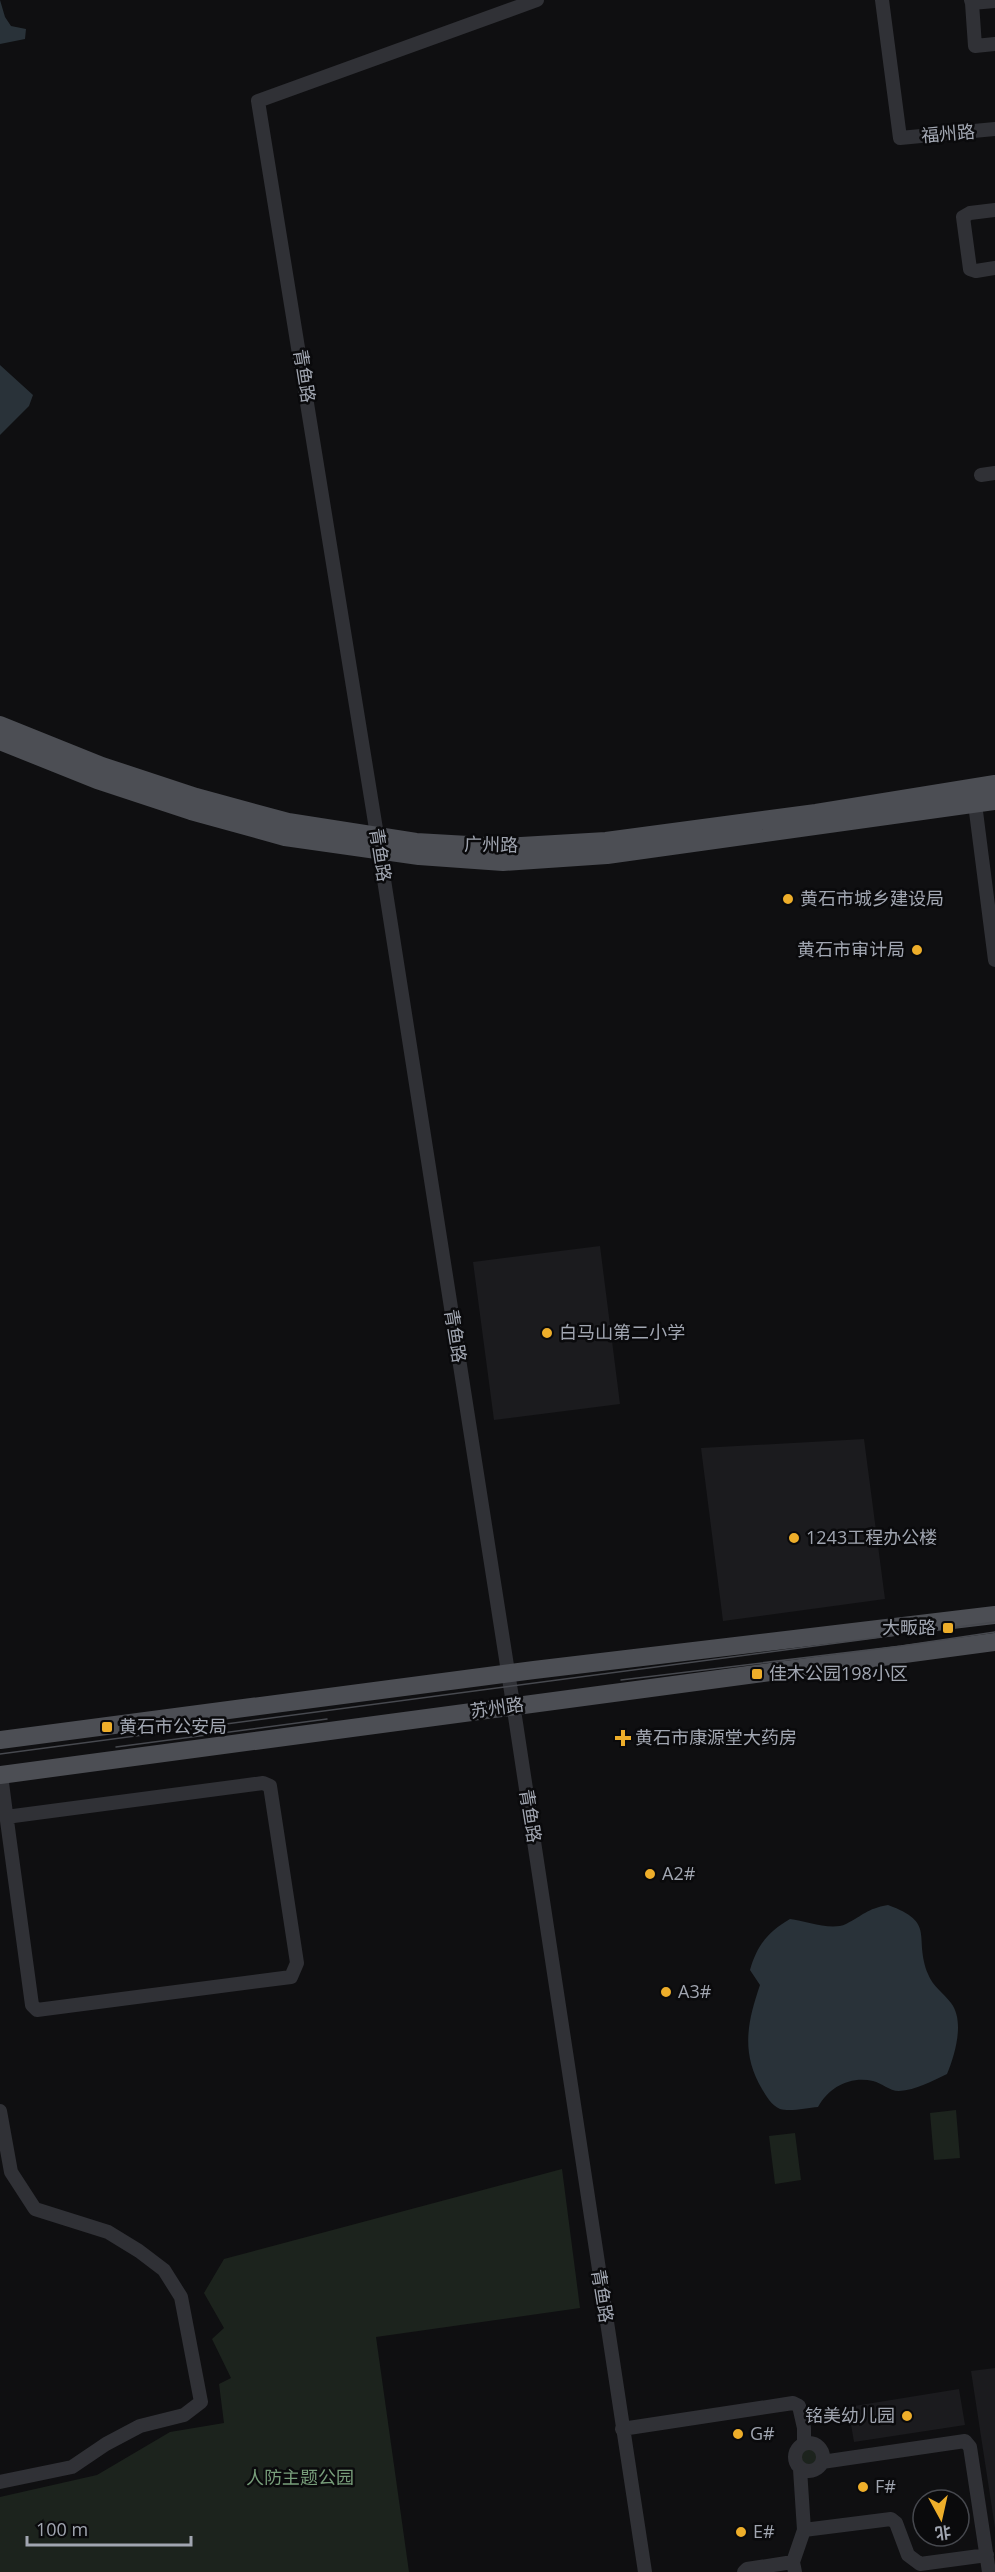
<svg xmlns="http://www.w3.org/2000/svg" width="995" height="2572" font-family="'Open Sans','Noto Sans SC',sans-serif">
<rect width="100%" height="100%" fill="#0f0f11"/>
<path fill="#1b1b1e" d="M600 1246 620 1404 494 1420 473 1262Z
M864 1439 885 1599 723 1621 701 1448Z
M995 2368V2528L971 2371Z
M959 2389 965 2425 854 2442 848 2407Z"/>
<path fill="#1c231d" d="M956 2110 960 2158 934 2160 930 2113Z
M795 2133 801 2180 775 2184 769 2136Z
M562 2169 580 2308 376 2337 409 2572H0V2497L97 2475 170 2432 224 2423 219 2384 231 2378 212 2339 224 2328 204 2293 224 2259Z
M799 2457a10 10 0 1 1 20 0a10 10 0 1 1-20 0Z"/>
<path fill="#293239" d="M0 0 5 17 11 26 26 29 25 39 0 44Z
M0 365 33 395 29 406 0 435Z
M888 1905C937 1923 913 1936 928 1974 933 1987 943 1992 951 2003 965 2021 955 2055 947 2074 932 2081 916 2090 899 2091 889 2091 882 2083 873 2081 850 2076 829 2087 818 2107 807 2108 790 2112 780 2109 771 2105 767 2097 762 2089 741 2053 747 2023 760 1985L750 1970C757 1945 768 1932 790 1919 806 1921 831 1931 846 1924 864 1915 866 1909 888 1905Z"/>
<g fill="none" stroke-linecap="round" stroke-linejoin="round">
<path stroke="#303136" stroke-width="14" d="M537 0 258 101 377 835 516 1723 645 2572
M882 0 900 138 995 129
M971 0 972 3 995 1
M972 3 975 46 995 44
M995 210 970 213 963 217 970 269 976 271 995 268
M981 475 995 473
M974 796 995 960
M1 1775 5 1806 32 2005 37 2010 291 1977 297 1963 270 1786 263 1783 6 1817
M0 2111 11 2172 35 2209 108 2232 139 2251 164 2270 181 2297 201 2402 184 2415 140 2426 106 2444 72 2467 0 2482
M622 2429 793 2403 799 2406 804 2428V2444
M795 2457a14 14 0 1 1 28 0a14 14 0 1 1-28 0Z
M822 2462 965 2441 970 2447 989 2572
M804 2530 891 2519 896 2523 908 2555 920 2564 987 2555
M744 2572 747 2569 793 2562
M795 2572 793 2562 804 2530 800 2469"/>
<path stroke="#4c4e54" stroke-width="18" d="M0 725 102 766 196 797 288 822 416 842 503 847 606 841 816 813 995 784
M0 741 97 780 191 811 285 837 419 856 503 862 607 855 995 801
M0 1740 534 1670 995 1615
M0 1775 995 1642"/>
<path stroke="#47494f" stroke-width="1.5" d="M621 1680 901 1646 995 1632
M116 1747 327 1719
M0 1754 995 1622"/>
</g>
<g fill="#eeae2a" stroke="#0a0a0c" stroke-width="2">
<circle cx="788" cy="899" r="6"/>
<circle cx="917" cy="950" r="6"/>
<circle cx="547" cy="1333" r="6"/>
<circle cx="794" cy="1538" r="6"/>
<rect x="942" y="1622" width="12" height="12" rx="3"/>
<rect x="751" y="1668" width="12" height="12" rx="3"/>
<rect x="101" y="1721" width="12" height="12" rx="3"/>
<path d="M620 1729h6v6h6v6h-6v6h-6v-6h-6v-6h6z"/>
<circle cx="650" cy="1874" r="6"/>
<circle cx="666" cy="1992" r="6"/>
<circle cx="907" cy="2416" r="6"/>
<circle cx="738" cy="2434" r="6"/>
<circle cx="863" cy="2487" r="6"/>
<circle cx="741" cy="2532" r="6"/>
</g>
<g text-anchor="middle" stroke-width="5" stroke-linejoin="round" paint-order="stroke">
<g font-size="18" fill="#a1a6b1" stroke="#0a0a0c">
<text transform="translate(948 134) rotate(-5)" y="6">福州路</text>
<text transform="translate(304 376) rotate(81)" y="6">青鱼路</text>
<text transform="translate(491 845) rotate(1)" y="6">广州路</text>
<text transform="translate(380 855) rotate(81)" y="6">青鱼路</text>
<text transform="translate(455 1336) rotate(81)" y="6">青鱼路</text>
<text transform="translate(497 1708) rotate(-8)" y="6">苏州路</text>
<text transform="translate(530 1816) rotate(81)" y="6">青鱼路</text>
<text transform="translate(602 2296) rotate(81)" y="6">青鱼路</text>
</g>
<g font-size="18" fill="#a1a6b1" stroke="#0a0a0c" text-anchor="start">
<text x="800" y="905">黄石市城乡建设局</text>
<text x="905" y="956" text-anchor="end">黄石市审计局</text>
<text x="559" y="1339">白马山第二小学</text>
<text x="806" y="1544">1243工程办公楼</text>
<text x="936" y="1634" text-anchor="end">大畈路</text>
<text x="769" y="1680">佳木公园198小区</text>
<text x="119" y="1733">黄石市公安局</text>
<text x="635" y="1744">黄石市康源堂大药房</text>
<text x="662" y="1880">A2#</text>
<text x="678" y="1998">A3#</text>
<text x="895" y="2422" text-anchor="end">铭美幼儿园</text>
<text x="750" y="2440">G#</text>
<text x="875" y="2493">F#</text>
<text x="753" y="2538">E#</text>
</g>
<g font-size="18" fill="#779d7a" stroke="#0a0a0c">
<text x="300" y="2484">人防主题公园</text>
</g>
</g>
<g transform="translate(941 2518) rotate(172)"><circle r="28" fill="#0a0a0c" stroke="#46484e" stroke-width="1.5"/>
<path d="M0-4.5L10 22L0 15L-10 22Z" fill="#eeae2a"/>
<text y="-9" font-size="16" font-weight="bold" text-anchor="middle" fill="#a1a6b1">北</text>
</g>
<path d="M27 2536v9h164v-9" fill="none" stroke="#a1a6b1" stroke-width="3"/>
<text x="36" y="2536" font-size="18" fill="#a1a6b1" stroke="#0a0a0c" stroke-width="4.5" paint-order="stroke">100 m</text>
</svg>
